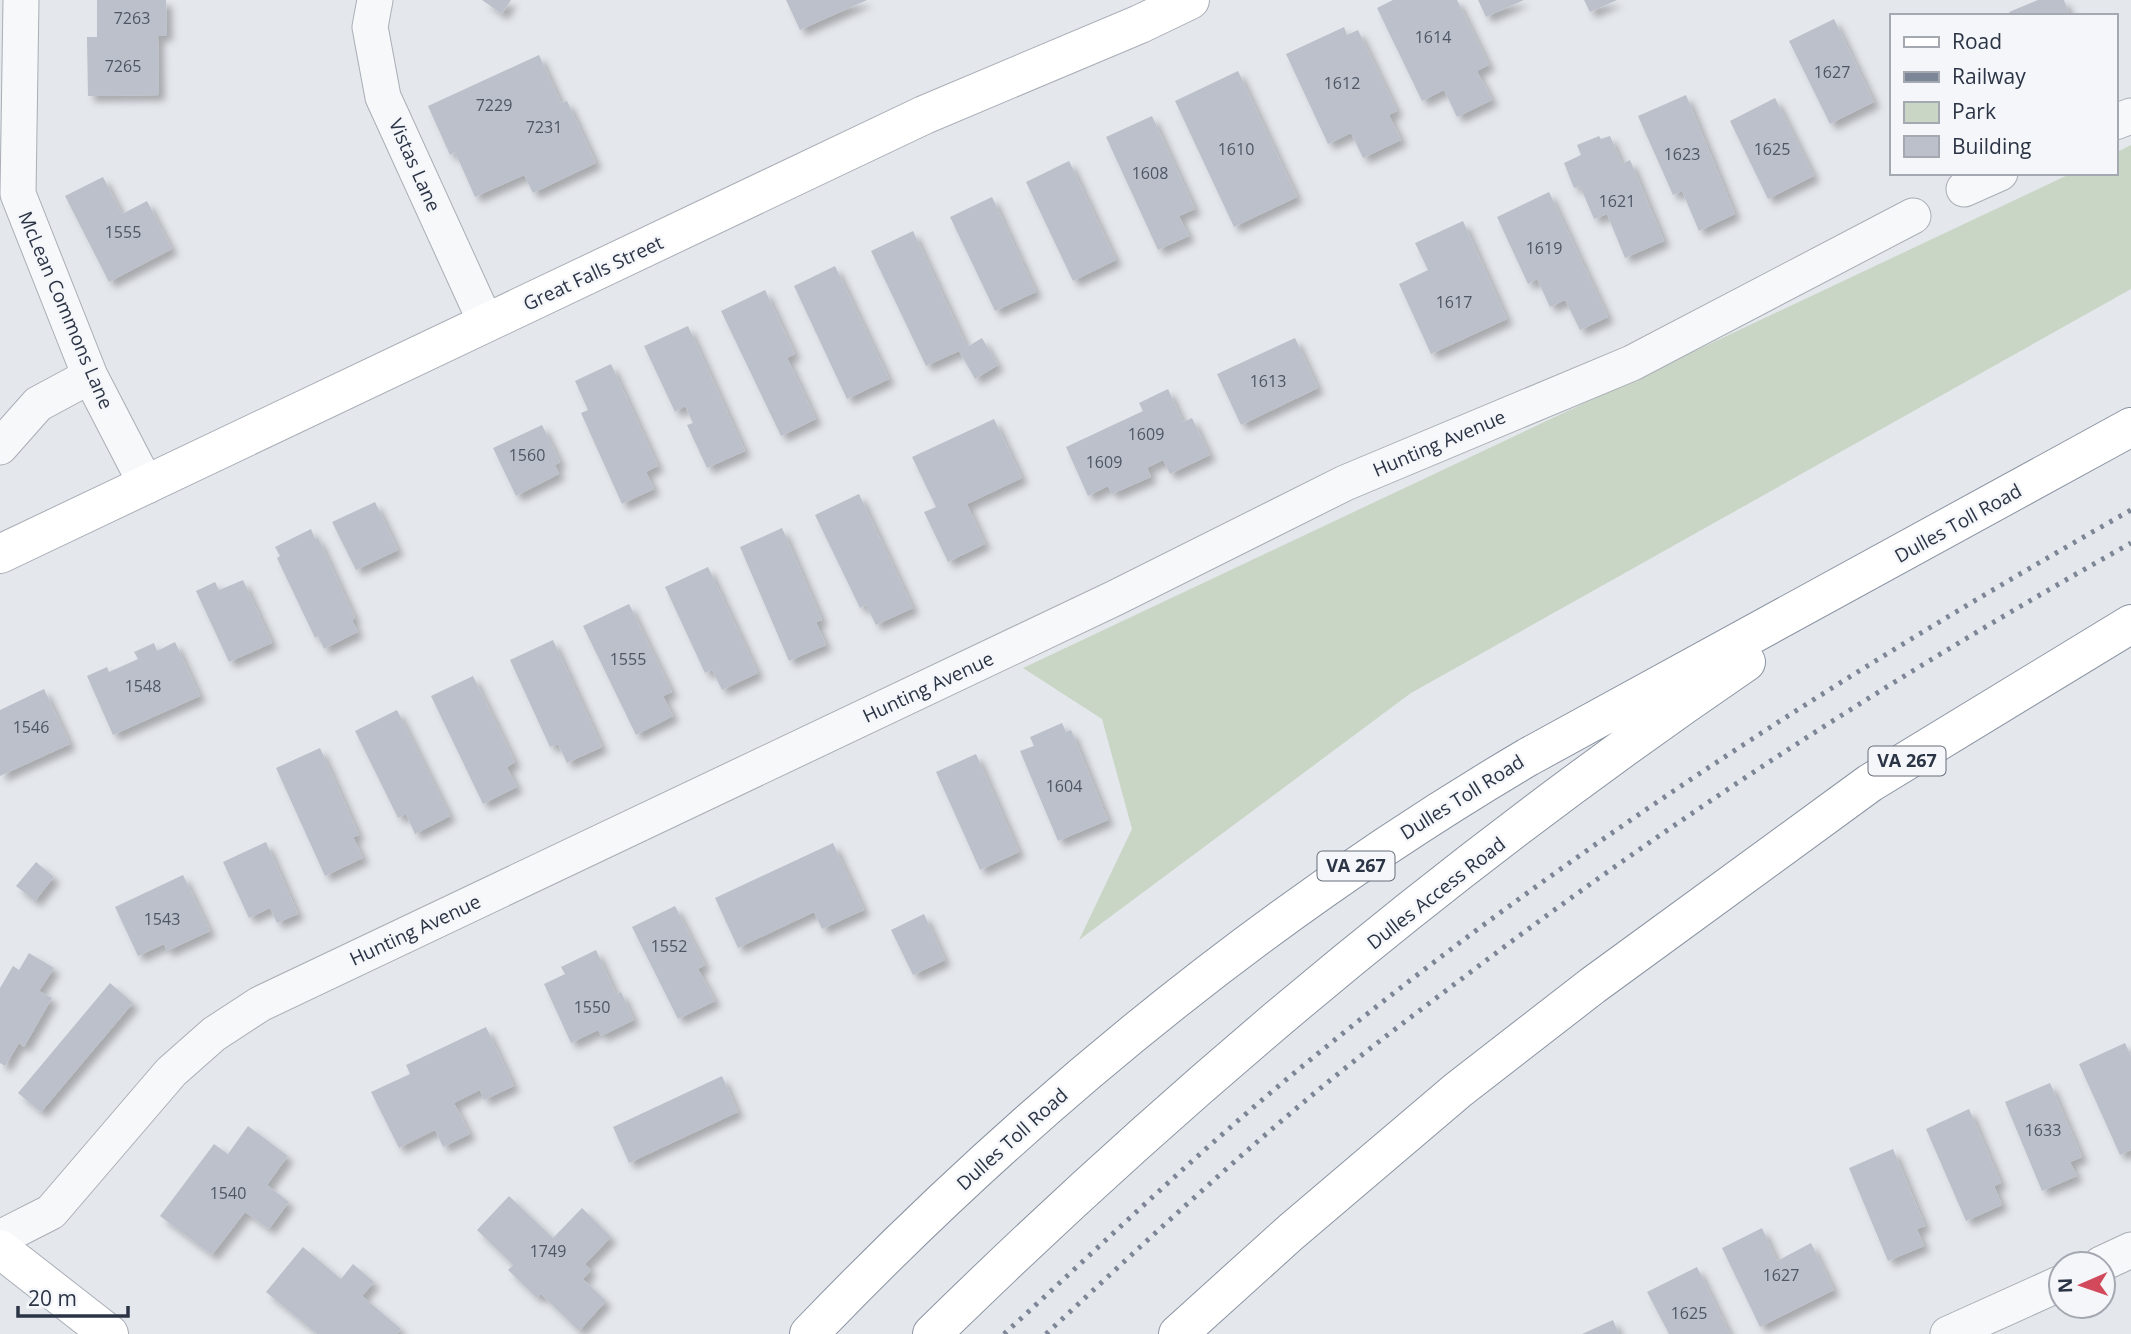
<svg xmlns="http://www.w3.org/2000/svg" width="2131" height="1334" font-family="'Open Sans',sans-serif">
<defs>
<filter id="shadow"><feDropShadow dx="6" dy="6" stdDeviation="3.5" flood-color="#0004"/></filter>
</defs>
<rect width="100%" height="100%" fill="#e4e7ec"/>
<path fill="#c9d6c5" d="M2131 145V289L1411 693 1079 940 1132 829 1102 719 1023 668 2072 173H2115V153Z"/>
<path fill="#bbc0ca" filter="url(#shadow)" d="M97 0H166L167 35 158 36 159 95 88 96 87 37H97Z
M482 0H511L502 14Z
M786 0H867L800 30Z
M1393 0H1457L1489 65 1477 71 1492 100 1457 117 1444 90 1422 101 1377 8Z
M1478 0H1524L1486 17Z
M1584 0H1617L1590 12Z
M2038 0H2064L2070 16H2011L2009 12Z
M1834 19 1874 102 1830 124 1789 41Z
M1344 27 1347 35 1358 30 1397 111 1389 115 1401 140 1363 158 1351 133 1328 144 1286 54Z
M539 55 561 103 567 101 596 163 533 193 524 175 475 197 455 152 450 155 428 106Z
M1238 71 1297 197 1234 227 1175 101Z
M1686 95 1735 214 1699 231 1682 191 1673 195 1638 116Z
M1775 98 1814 176 1768 199 1730 121Z
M1152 116 1195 209 1179 216 1189 236 1158 250 1106 137Z
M1599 136 1601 139 1610 136 1622 164 1630 160 1664 241 1625 258 1607 214 1594 219 1580 186 1574 188 1564 163 1581 155 1577 145Z
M1069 161 1116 260 1073 281 1026 182Z
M103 177 122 214 147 201 172 249 109 282 65 196Z
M1549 192 1608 317 1580 330 1565 300 1550 307 1537 279 1528 284 1497 217Z
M992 197 1036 292 995 311 950 217Z
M1463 221 1507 319 1431 354 1399 284 1428 270 1415 243Z
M913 231 967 347 982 338 998 365 975 379 959 351 926 366 871 251Z
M835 266 889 379 847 399 794 286Z
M765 290 795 354 787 358 816 419 781 436 721 311Z
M688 326 745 451 707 468 687 425 693 423 685 406 675 412 644 346Z
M1295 338 1318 388 1241 425 1217 374Z
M611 364 658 466 646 472 654 489 622 504 581 413 588 410 575 381Z
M1168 389 1183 422 1192 418 1210 455 1170 474 1163 460 1147 468 1151 477 1112 494 1108 486 1088 496 1066 447 1143 411 1139 403Z
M994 419 1022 478 967 504 985 544 948 562 924 512 936 507 912 457Z
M542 425 560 462 555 465 559 474 516 496 493 448Z
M859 494 913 608 876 625 866 605 860 608 815 515Z
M375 502 398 550 356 570 332 522Z
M782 528 822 620 816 622 826 645 789 661 740 547Z
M311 529 315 539 318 538 355 618 352 620 358 632 324 649 318 636 315 638 277 558 280 556 275 547Z
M708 567 758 673 722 690 712 670 705 673 665 587Z
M243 580 272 643 229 662 196 591 215 582 219 590Z
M629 604 672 692 663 696 673 716 636 735 583 626Z
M553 640 602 747 567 763 558 744 550 747 510 660Z
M175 642 200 696 113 735 87 676 107 667 109 672 138 659 134 652 154 643 157 651Z
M473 676 515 762 507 767 517 787 483 804 431 696Z
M44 689 70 744 0 776V710Z
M397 710 450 816 415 834 406 814 398 818 355 731Z
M1062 723 1066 732 1071 730 1108 820 1058 841 1020 751 1034 746 1030 737Z
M320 748 359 835 353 837 363 858 325 876 276 768Z
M976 754 1019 852 980 870 936 772Z
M266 842 298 914 277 923 270 908 249 918 223 862Z
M833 843 864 910 822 929 814 912 738 948 715 898Z
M36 862 54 877 35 901 16 886Z
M183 875 210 931 167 951 164 944 138 956 115 907Z
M675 906 705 965 698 969 715 1001 678 1019 632 927Z
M924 914 945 960 913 975 891 930Z
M596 950 616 994 621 992 634 1020 601 1036 598 1030 571 1043 544 984 565 974 561 967Z
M29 953 54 968 39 991 52 998 24 1047 19 1043 5 1066 0 1063V988L13 966 19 970Z
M110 983 133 1003 41 1112 18 1093Z
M486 1027 514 1086 484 1100 480 1090 454 1103 470 1134 443 1147 435 1130 399 1148 371 1092 410 1074 406 1065Z
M2125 1043 2131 1056V1150L2120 1155 2079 1064Z
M722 1076 738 1112 629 1163 613 1127Z
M2050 1083 2082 1157 2070 1162 2077 1176 2042 1191 2005 1102Z
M1969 1109 2001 1183 1994 1186 2002 1205 1966 1221 1926 1129Z
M248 1126 288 1156 267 1185 289 1202 269 1229 245 1212 212 1255 160 1216 214 1144 228 1154Z
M1893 1149 1925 1226 1917 1229 1924 1246 1888 1261 1849 1168Z
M509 1196 553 1238 582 1208 611 1237 585 1264 591 1270 583 1279 606 1301 579 1331 541 1294 537 1298 508 1270 513 1265 477 1230Z
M1762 1228 1777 1261 1811 1243 1834 1290 1760 1327 1722 1248Z
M303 1247 341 1279 353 1264 374 1282 362 1296 401 1329 397 1334H317L266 1292Z
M1697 1267 1730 1334H1669L1647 1292Z
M1613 1320 1619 1334H1582Z"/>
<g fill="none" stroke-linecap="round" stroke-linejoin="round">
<g stroke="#a9aeb7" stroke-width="37">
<path id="street" d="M21 0 18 194 90 376 147 486
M375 0 370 27 383 97 486 323
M2115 122 2131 116
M1964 189 2000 173
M0 447 38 404 90 376
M0 1238 51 1212 171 1072 214 1034 260 1004 1115 598 1345 483 1632 363 1913 216
M2101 1264 2131 1250
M1948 1334 2061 1283"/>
</g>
<g stroke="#a9aeb7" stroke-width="40">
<path id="secondary" d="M0 554 924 115 1140 24 1190 0
M0 1249 109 1334"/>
</g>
<g stroke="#8b94a3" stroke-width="40">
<path id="highway" d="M809 1334C1023 1111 1262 914 1528 757L2131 427
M932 1334C1183 1088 1456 860 1746 662
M1178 1334 1291 1232 1458 1090 1592 986 1870 783 2131 624"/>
</g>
<use href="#street" stroke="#f7f8fa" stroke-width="35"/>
<use href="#secondary" stroke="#fff" stroke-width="38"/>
<use href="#highway" stroke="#fff" stroke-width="38"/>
<path stroke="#7d8696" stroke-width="5" stroke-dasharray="3.5 7" stroke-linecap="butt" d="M1004 1334C1094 1252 1182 1167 1275 1089 1540 867 1831 680 2131 510
M1046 1334C1127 1259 1208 1183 1292 1112 1354 1059 1419 1011 1484 962 1690 807 1906 669 2131 543"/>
</g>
<g text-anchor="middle" stroke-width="5" stroke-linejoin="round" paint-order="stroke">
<g font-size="16" fill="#4f5766">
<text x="132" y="24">7263</text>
<text x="1433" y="43">1614</text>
<text x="123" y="72">7265</text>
<text x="1832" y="78">1627</text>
<text x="1342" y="89">1612</text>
<text x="494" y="111">7229</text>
<text x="544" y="133">7231</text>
<text x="1236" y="155">1610</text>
<text x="1772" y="155">1625</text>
<text x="1682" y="160">1623</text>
<text x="1150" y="179">1608</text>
<text x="1617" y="207">1621</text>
<text x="123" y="238">1555</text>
<text x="1544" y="254">1619</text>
<text x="1454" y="308">1617</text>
<text x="1268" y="387">1613</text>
<text x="1146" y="440">1609</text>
<text x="527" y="461">1560</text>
<text x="1104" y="468">1609</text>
<text x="628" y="665">1555</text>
<text x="143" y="692">1548</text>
<text x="31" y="733">1546</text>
<text x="1064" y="792">1604</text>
<text x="162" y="925">1543</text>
<text x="669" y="952">1552</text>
<text x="592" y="1013">1550</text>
<text x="2043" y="1136">1633</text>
<text x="228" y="1199">1540</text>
<text x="548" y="1257">1749</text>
<text x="1781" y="1281">1627</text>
<text x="1689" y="1319">1625</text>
</g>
<g fill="#f4f6f9" stroke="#676e7b" stroke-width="2">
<rect x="1868.5" y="746.5" width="77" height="29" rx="5"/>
<rect x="1317.5" y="851.5" width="77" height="29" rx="5"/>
</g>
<g font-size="18" font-weight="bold" fill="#2b3445">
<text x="1907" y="767">VA 267</text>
<text x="1356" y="872">VA 267</text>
</g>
<g font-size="19" fill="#2b3445" stroke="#f4f6f9">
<text transform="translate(415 165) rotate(66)" y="7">Vistas Lane</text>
<text transform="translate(593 273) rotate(-25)" y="7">Great Falls Street</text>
<text transform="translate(66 310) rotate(67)" y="7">McLean Commons Lane</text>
<text transform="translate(1439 443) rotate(-23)" y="7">Hunting Avenue</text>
<text transform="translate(1958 523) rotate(-29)" y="7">Dulles Toll Road</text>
<text transform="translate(928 687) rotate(-25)" y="7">Hunting Avenue</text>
<text transform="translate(1462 797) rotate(-32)" y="7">Dulles Toll Road</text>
<text transform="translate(1436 893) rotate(-38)" y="7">Dulles Access Road</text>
<text transform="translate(415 930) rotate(-25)" y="7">Hunting Avenue</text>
<text transform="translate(1012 1139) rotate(-42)" y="7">Dulles Toll Road</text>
</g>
</g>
<rect x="1890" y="14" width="228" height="161" fill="#f4f6f9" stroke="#a4a8b1" stroke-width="2"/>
<rect x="1904" y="37" width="35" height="10" fill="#ffffff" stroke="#a4a8b1" stroke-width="2"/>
<text x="1952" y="49" font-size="21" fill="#2b3445">Road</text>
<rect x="1904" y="72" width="35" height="10" fill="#7d8696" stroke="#a4a8b1" stroke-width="2"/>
<text x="1952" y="84" font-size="21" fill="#2b3445">Railway</text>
<rect x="1904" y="102" width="35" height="21" fill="#c9d6c5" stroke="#a4a8b1" stroke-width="2"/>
<text x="1952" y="119" font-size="21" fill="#2b3445">Park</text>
<rect x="1904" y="136" width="35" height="21" fill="#bbc0ca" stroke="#a4a8b1" stroke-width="2"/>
<text x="1952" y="154" font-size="21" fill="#2b3445">Building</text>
<g transform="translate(2082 1285) rotate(268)"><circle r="33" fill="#f4f6f9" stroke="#a4a8b1" stroke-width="2"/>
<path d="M0-5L12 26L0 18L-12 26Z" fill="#d1495b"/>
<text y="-10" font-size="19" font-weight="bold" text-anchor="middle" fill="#2b3445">N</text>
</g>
<path d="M18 1306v10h110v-10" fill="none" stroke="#2b3445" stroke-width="3.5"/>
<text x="28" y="1306" font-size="21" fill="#2b3445" stroke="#f4f6f9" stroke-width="5" paint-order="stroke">20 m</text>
</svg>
